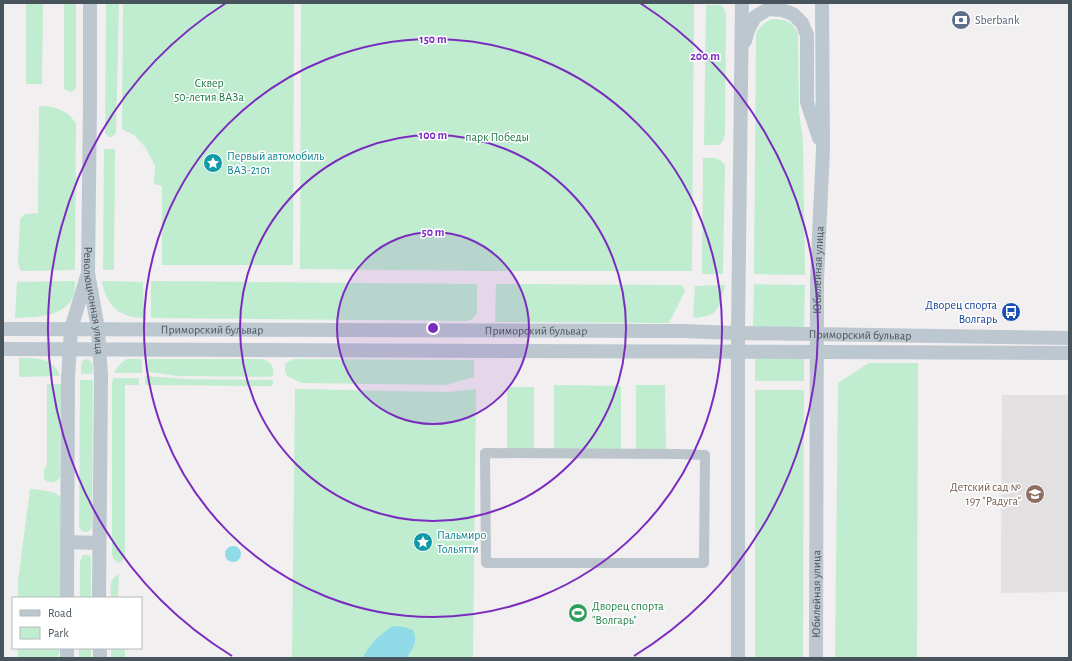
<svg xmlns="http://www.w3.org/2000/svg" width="1072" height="661" font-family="'Alegreya Sans',sans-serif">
<rect width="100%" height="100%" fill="#f2eff0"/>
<path fill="#e3e0e1" d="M1002 395H1069V592L1001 593Z"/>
<path fill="#c0edcf" d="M26 3H43L42 84H26Z
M64 3H76V88L72 92 65 90 64 87Z
M106 3H119L116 133 112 137H109L105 133Z
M123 3H294L293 265H162V186L154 184 155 166 146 148 134 135 122 129Z
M301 3H694L692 271H489L300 269Z
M706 5H721L724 9 726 15 725 134 723 141 719 145H704Z
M773 19C786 19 793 22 798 34L799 112 803 141 805 275 754 274 756 34C760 26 764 22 773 19Z
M39 106C53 106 69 110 76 124L75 270 21 271 18 264 20 219 25 214 38 213Z
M104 149H115L114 270H103Z
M703 158C714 158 717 156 725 165L723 274H702Z
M75 281C75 286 75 292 73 297 63 318 34 317 15 318L17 282Z
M102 281 143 282 144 318C119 318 106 305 102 281Z
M151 281 477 284V312C475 317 473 319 468 321L151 318Z
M496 284 681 285 683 286 685 291 669 323 495 322Z
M754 284 805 285 804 330 753 329Z
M725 285C723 295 721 308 712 314 707 316 702 317 697 318L693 316 695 286Z
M19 358C35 358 54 357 60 376L19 377Z
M755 358H804V381H755Z
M85 359C94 359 93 367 92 374H81C81 368 80 362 85 359Z
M127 359H142V373H114C118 367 120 363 127 359Z
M148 359H262C271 362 274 366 273 375L270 377 179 376 148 372Z
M295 359 474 360V377L445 385 302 383 287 376 285 371V364L289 361Z
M869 363H918L917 658H835L838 383Z
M145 376 187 379 273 380V384L272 386H268L145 385Z
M113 378H139V385H125V557L121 562 119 563C114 560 112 558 112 552V384Z
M80 380H93L92 527C88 534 83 534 79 527Z
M47 384H61L60 477C57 483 50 484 44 479V470L47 465Z
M554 385 621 386V450H554Z
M636 385H665L666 449H636Z
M507 387H534V450H507Z
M295 389 448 392 476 389 473 658H292Z
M755 390H804L803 658H755Z
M30 489C39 490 56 490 61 498L60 598H18V581Z
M83 555H89L91 558V598H80V561Z
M119 574 118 596 119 598H111C111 587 108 580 119 574Z
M18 648H60L58 658H18Z
M79 648H91V658H79Z
M111 648H125V658H111Z"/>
<path fill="#90dbe7" d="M225 554a8 8 0 1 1 16 0a8 8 0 1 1-16 0Z
M393 626 404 627 413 630C418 642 414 646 408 656V658H363C369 644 380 634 393 626Z"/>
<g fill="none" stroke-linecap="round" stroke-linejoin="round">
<path stroke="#bcc5cb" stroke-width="10" d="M485 453 679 454 705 455 704 563H486Z"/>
<g stroke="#bcc7d0" stroke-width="14">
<path id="s1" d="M90 3V100L88 273 98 329 101 376 99 598"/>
<path d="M745 41 748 30 755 17 768 9 782 10 793 14 802 23 807 35V102L819 138"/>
<path id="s2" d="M3 329 682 331 738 333 1069 338"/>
<path d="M3 349 1069 353"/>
<path d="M67 542 99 543"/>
<path d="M67 598 68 378 71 329 87 276"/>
<path d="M67 648V658"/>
<path d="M100 648V658"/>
<path d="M738 658V333L742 3"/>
<path id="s3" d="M816 658 817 280 823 149 822 3"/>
</g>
</g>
<circle cx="433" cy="328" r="96" fill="#7b2cbf" fill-opacity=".12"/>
<g fill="none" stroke="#7b2cbf" stroke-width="2">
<circle cx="433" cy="328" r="96"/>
<circle cx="433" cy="328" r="193"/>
<circle cx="433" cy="328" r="289"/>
<path d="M232 656A385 385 0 0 1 226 3M640 3A385 385 0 0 1 634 656"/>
</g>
<defs>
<g id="bank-disc" transform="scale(1)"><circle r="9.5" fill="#5c6f8a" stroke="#fff"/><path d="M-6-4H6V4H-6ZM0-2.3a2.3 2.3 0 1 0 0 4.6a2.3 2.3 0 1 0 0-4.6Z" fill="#fff"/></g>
<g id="sight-disc" transform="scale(1)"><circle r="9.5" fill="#0f9aa8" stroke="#fff"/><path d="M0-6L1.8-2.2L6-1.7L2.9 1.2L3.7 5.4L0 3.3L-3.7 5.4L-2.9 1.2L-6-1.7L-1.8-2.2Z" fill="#fff"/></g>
<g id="bus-disc" transform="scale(1)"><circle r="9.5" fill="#1a4fb4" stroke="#fff"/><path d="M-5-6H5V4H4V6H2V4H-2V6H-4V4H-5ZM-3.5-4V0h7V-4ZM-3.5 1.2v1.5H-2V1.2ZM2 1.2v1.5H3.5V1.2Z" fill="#fff"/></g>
<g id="school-disc" transform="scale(1)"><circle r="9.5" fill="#8d6e63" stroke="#fff"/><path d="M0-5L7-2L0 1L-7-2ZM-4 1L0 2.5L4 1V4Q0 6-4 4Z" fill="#fff"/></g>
<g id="stadium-disc" transform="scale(1)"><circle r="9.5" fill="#2e9e5b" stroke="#fff"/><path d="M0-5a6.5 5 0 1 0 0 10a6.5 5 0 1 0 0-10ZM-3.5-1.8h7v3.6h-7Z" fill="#fff"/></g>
</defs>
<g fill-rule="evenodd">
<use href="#bank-disc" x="961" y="20"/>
<use href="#sight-disc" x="213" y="163"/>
<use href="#bus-disc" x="1011" y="312"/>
<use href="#school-disc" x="1035" y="494"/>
<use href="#sight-disc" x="423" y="542"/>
<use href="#stadium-disc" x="578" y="613"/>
</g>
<g text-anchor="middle" stroke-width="3" stroke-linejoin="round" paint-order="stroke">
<g font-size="12" fill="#4e5e75" stroke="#fff" text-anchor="start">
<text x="975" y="24">Sberbank</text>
</g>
<g font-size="12" fill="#1d7945" stroke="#fff">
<text x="209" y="87">Сквер<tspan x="209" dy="14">50-летия ВАЗа</tspan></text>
<text x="497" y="141">парк Победы</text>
</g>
<g font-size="12" fill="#0d838f" stroke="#fff" text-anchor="start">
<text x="227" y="160">Первый автомобиль<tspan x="227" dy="14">ВАЗ-2101</tspan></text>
<text x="437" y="539">Пальмиро<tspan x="437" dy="14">Тольятти</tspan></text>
</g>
<g font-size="12" fill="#48545c" stroke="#fff">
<text dy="4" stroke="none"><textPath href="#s3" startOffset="388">Юбилейная улица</textPath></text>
<text dy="4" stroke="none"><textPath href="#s1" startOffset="298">Революционная улица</textPath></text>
<text dy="4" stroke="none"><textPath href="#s2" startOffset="209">Приморский бульвар</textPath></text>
<text dy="4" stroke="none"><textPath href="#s2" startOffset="533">Приморский бульвар</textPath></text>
<text dy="4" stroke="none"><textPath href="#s2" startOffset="857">Приморский бульвар</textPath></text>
<text dy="4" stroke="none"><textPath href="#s3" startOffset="64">Юбилейная улица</textPath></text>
</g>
<g font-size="12" fill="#164399" stroke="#fff" text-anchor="end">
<text x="997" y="309">Дворец спорта<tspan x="997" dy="14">Волгарь</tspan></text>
</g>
<g font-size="12" fill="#785e54" stroke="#fff" text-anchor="end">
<text x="1021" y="491">Детский сад №<tspan x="1021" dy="14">197 "Радуга"</tspan></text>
</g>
<g font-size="12" fill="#27864d" stroke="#fff" text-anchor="start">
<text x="592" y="610">Дворец спорта<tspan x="592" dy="14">"Волгарь"</tspan></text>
</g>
</g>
<circle cx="433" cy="328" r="6" fill="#7b2cbf" stroke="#fff" stroke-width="2"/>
<g font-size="12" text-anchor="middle" font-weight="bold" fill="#7b2cbf" stroke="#fff" stroke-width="3" stroke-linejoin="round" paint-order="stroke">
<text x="433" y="43">150 m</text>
<text x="705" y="60">200 m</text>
<text x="433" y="139">100 m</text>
<text x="433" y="236">50 m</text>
</g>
<rect width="1072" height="661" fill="none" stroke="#48545c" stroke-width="8"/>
<rect x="12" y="597" width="130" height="52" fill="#ffffff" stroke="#b6bbbe"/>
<rect x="20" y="610" width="20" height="6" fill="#bcc7d0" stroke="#b6bbbe"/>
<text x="48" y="617" font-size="12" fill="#48545c">Road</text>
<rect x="20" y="627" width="20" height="12" fill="#c0edcf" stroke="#b6bbbe"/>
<text x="48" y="637" font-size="12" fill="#48545c">Park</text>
</svg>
